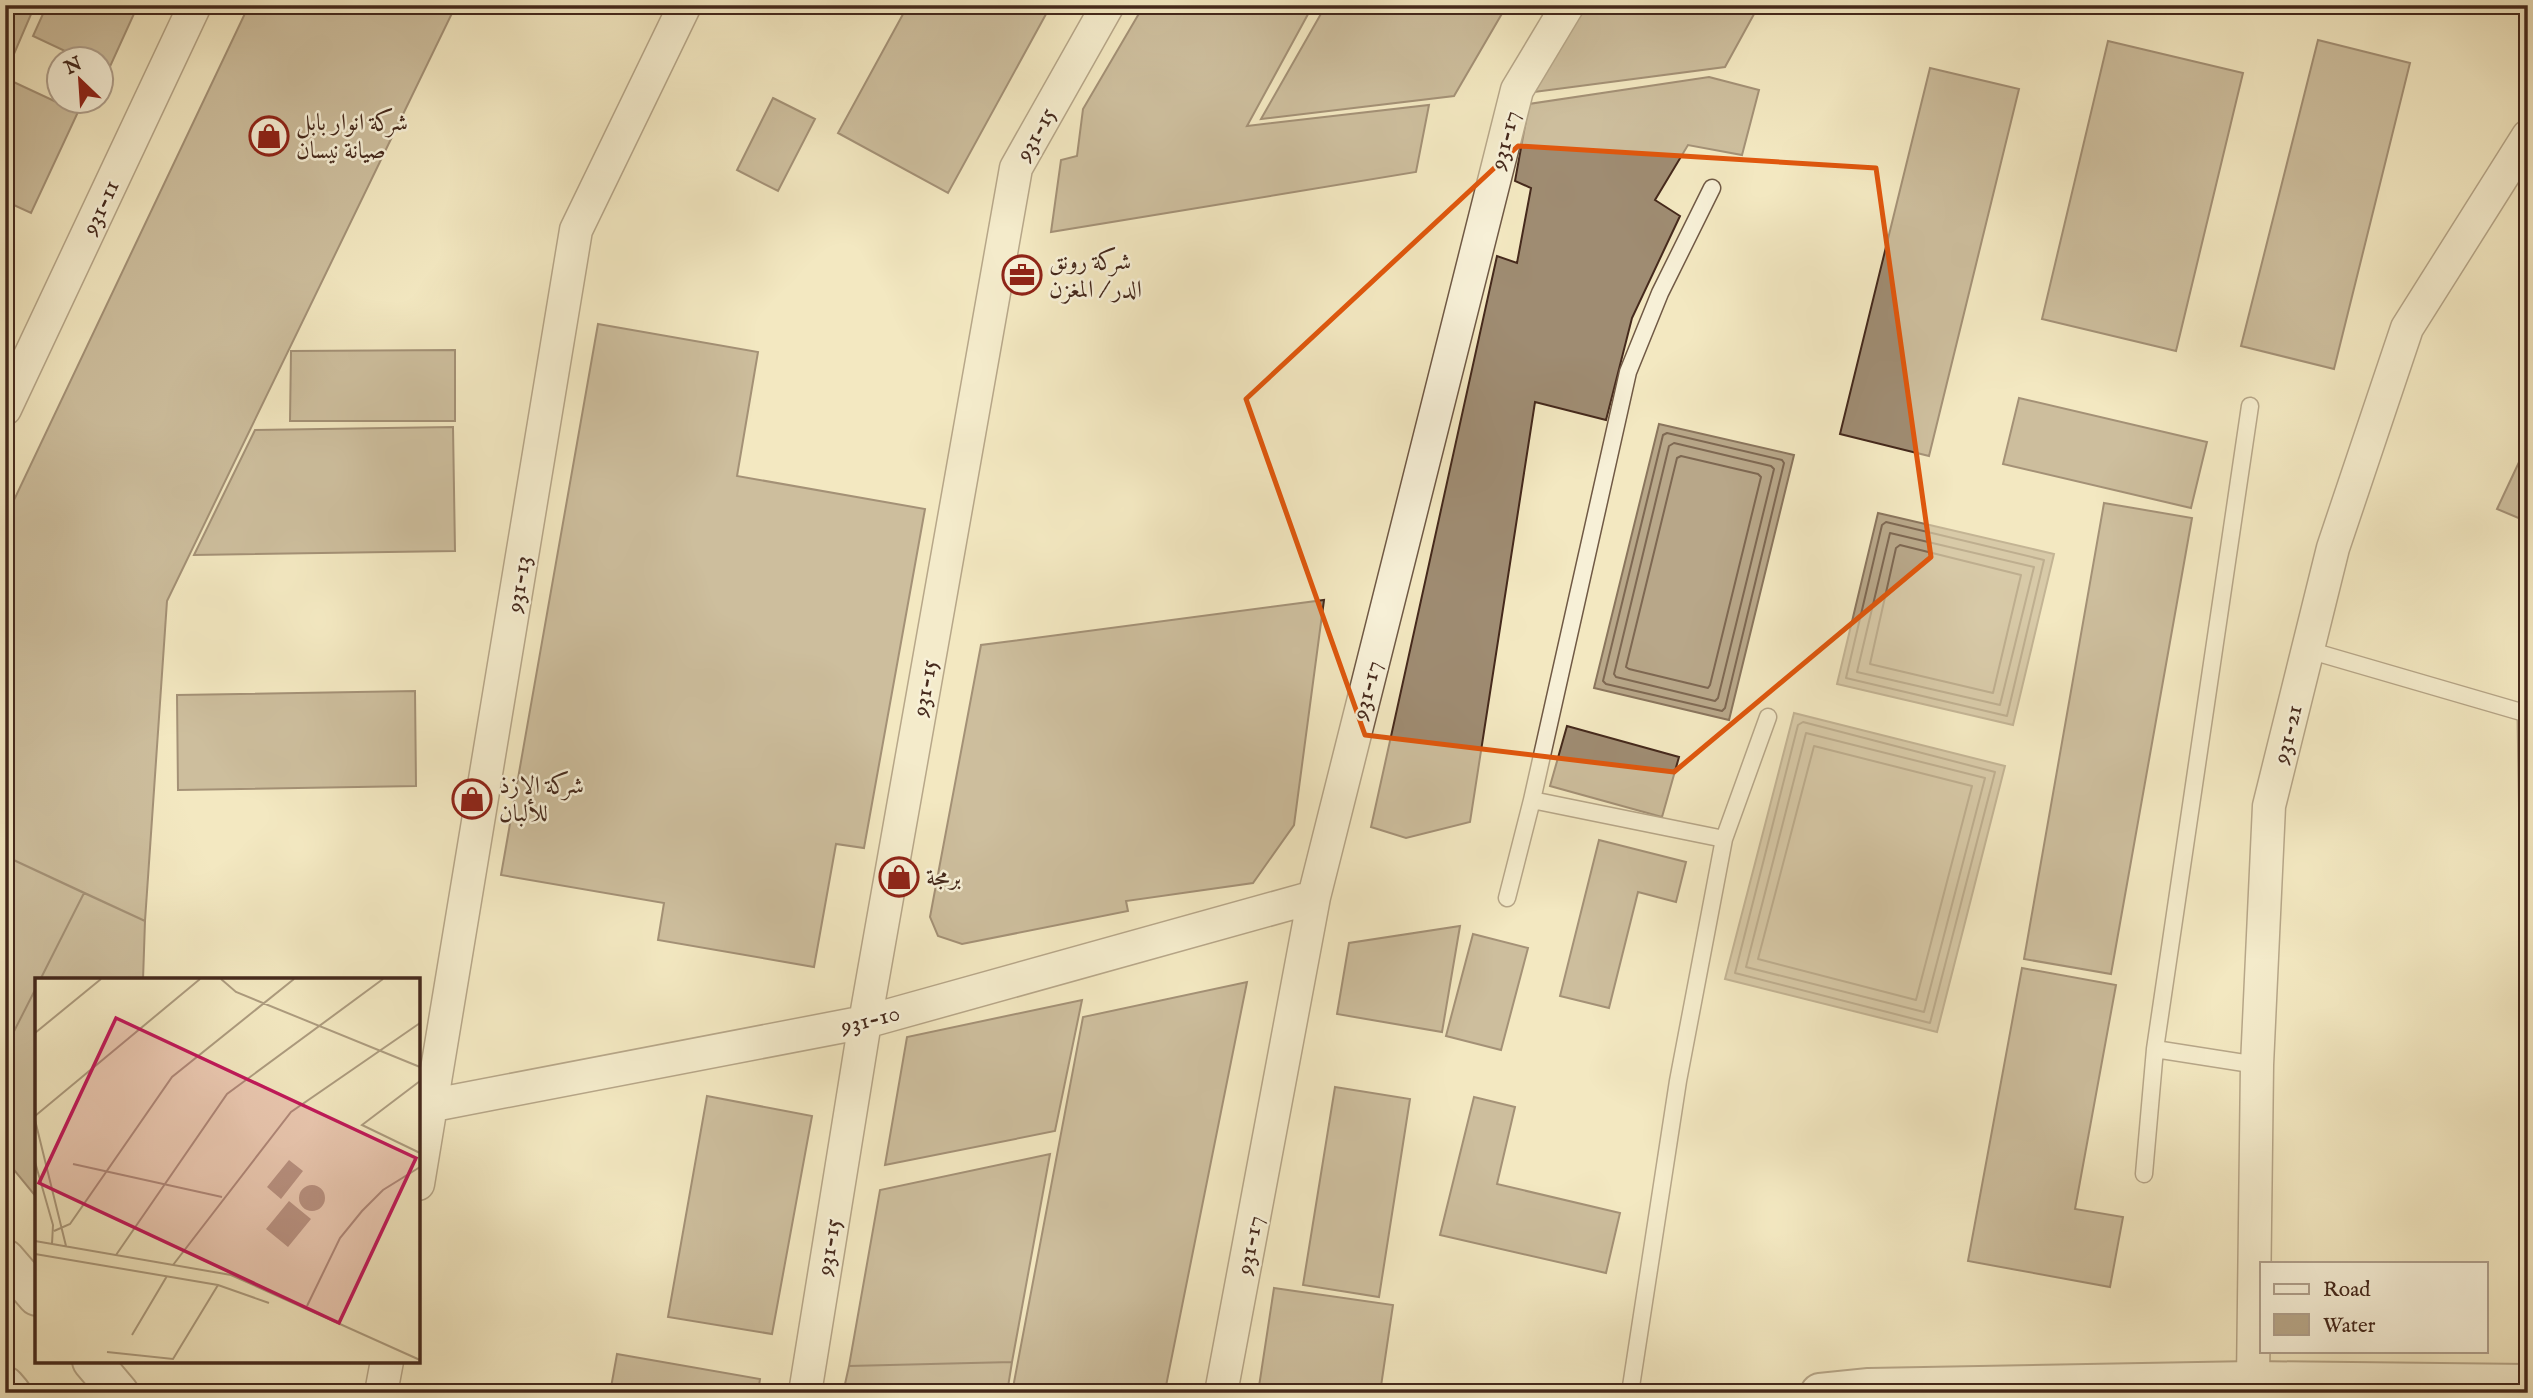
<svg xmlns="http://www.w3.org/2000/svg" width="2533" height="1398" font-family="'IM FELL English',Amiri,serif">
<rect width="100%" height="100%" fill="#f3e8c1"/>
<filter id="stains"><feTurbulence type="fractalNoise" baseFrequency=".00286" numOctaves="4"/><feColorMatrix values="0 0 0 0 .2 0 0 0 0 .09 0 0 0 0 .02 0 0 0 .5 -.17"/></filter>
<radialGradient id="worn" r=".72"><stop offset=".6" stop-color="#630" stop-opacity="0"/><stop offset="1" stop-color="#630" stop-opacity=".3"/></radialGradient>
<path fill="#b8a789" stroke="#8a755d" stroke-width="2" d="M1659 424 1794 455 1729 720 1594 688Z
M1878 513 2054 554 2013 725 1837 684Z
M1794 713 2005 766 1937 1032 1725 979Z"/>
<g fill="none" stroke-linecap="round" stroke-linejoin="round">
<path stroke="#7e6852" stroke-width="2" d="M1667 433 1782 460 1784 463 1725 708 1722 711 1606 684 1603 681 1663 435Z
M1674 443 1771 466 1774 469 1718 698 1715 701 1616 677 1614 674 1669 446Z
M1681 456 1758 474 1761 477 1710 685 1708 688 1629 669 1626 667 1677 458Z
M1886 522 2044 560 2007 716 1846 678 1882 525Z
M1890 533 2034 567 2000 705 1857 672Z
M1900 545 2021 575 1993 693 1870 664 1896 548Z
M1803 722 1995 772 1930 1023 1735 973 1798 725Z
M1806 733 1985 778 1924 1012 1746 967Z
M1814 746 1972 786 1916 1000 1758 959Z"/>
</g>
<path fill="#9f8c72" stroke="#45291c" stroke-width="2" d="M5 5H35L11 61 5 58Z
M47 5H138L108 71 102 68V60H84L33 36Z
M249 5H456L167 601 145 921 5 856V519Z
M908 5H1051L948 193 838 133Z
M1144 5H1313L1247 126 1429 105 1416 172 1051 232 1061 160 1077 156 1083 109Z
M1326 5H1507L1454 96 1261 119Z
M1586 5H1759L1725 67 1534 92Z
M2318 40 2410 63 2334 369 2241 346Z
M2108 41 2243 73 2176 351 2042 319Z
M1930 68 2019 89 1929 456 1840 434Z
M1709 77 1759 90 1742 155 1688 145 1655 200 1680 216 1632 318 1606 420 1535 402 1470 822 1406 838 1371 827 1497 256 1517 263 1531 188 1515 181 1529 104Z
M5 78 78 112 31 213 5 201Z
M773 98 815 119 778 191 737 170Z
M598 324 758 352 737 476 925 509 864 848 836 844 814 967 658 940 664 903 501 875Z
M455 350V421H290L291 351Z
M2019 398 2207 442 2191 508 2003 464Z
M453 427 455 551 194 555 255 430Z
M2528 443V522L2497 509Z
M2104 503 2192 518 2111 974 2024 959Z
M1324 600 1294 825 1253 883 1126 901 1128 911 962 944 938 936 930 917 981 645Z
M415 691 416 786 178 790 177 695Z
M1567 726 1679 757 1662 817 1550 786Z
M1599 840 1686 862 1676 902 1638 892 1609 1008 1560 996Z
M5 856 84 893 40 980H37V986L5 1049Z
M84 893 145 921 143 980H40Z
M1460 926 1442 1032 1337 1014 1349 943Z
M1473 934 1528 948 1501 1050 1446 1036Z
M2022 968 2116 985 2075 1209 2123 1217 2110 1287 1968 1261Z
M1247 982 1166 1386 1135 1393H1012L1083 1017Z
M37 986V1198L5 1159V1049Z
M1082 1000 1055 1131 885 1165 907 1037Z
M1335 1087 1410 1099 1379 1297 1303 1285Z
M707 1096 812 1116 772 1334 668 1317Z
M1474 1097 1515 1107 1497 1184 1620 1213 1606 1273 1440 1235Z
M1050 1154 1012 1362 849 1366 880 1190Z
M1274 1288 1393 1305 1380 1393H1258Z
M617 1354 760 1379 758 1393H610Z
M1012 1362 1007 1393H843L849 1366Z"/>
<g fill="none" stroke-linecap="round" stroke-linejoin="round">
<g stroke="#705945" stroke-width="19">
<path id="service" d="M2308 650 2528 714
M2526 713 2528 839
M1532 800 1724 839
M1507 898 1532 800 1628 372 1660 293 1712 188
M2155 1049 2257 1065
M2144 1174 2155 1049 2250 406
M1630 1393 1678 1081 1724 839 1768 717"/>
</g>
<g stroke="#705945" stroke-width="35">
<path id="minor" d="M5 409 195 5
M418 1108 865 1022 1314 897
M418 1184 576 230 685 5
M2253 1381 2257 1065 2269 806 2333 548 2407 328 2528 136
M381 1393 387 1361
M805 1393 865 1022 1016 168 1108 5
M1221 1393 1314 897 1517 90 1568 5"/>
</g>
<g stroke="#705945" stroke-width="42">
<path id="tertiary" d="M5 1259 37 1296
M92 1361 119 1393
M5 1386 11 1393
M1820 1393 1869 1388 2253 1381 2528 1384"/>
</g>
<use href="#service" stroke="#f7f0d7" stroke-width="16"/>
<use href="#minor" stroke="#f7f0d7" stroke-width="32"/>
<use href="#tertiary" stroke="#f7f0d7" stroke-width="38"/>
</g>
<path d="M0 0H2533V1398H0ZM1518 146 1876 168 1931 557 1674 772 1365 735 1246 399Z" fill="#f3e8c1" fill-opacity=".55" fill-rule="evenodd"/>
<path fill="none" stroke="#e0570d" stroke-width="5" stroke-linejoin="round" d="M1518 146 1876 168 1931 557 1674 772 1365 735 1246 399Z"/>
<defs>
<g id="shop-ring" transform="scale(2.0125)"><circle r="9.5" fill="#f7f0d7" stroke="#8f2418" stroke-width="1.5"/><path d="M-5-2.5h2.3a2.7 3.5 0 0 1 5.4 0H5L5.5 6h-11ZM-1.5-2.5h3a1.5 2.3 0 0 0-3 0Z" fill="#8f2418"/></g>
<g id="office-ring" transform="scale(2.0125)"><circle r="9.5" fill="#f7f0d7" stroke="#8f2418" stroke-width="1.5"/><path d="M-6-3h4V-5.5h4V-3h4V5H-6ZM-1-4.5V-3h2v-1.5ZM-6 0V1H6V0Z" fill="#8f2418"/></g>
</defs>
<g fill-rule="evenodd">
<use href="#shop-ring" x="269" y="136"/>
<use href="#office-ring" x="1022" y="275"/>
<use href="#shop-ring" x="472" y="799"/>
<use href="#shop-ring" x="899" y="877"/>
</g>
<g text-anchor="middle" stroke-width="5" stroke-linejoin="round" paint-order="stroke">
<g font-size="24" fill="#45291c" stroke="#f7f0d7" text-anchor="start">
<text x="296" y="130">شركة انوار بابل<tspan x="296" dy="28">صيانة نيسان</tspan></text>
<text x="1049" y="269">شركة رونق<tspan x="1049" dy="28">الدر / المغزن</tspan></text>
<text x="499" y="793">شركة الازذ<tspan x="499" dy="28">للألبان</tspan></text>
<text x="926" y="885">برمجة</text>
</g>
<g font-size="24" fill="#45291c" stroke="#f7f0d7">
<text transform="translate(1035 134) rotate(-61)" y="8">931-15</text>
<text transform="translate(1504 140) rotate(-76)" y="8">931-17</text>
<text transform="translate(100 207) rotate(-65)" y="8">931-11</text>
<text transform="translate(518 584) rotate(-81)" y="8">931-13</text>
<text transform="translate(924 688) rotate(-80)" y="8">931-15</text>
<text transform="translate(1366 690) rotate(-76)" y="8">931-17</text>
<text transform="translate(2287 734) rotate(-76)" y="8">931-21</text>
<text transform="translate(870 1019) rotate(-14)" y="8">931-10</text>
<text transform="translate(1249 1245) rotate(-79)" y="8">931-17</text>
<text transform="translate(828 1247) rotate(-81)" y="8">931-15</text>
</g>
</g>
<g transform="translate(35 978)">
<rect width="385" height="385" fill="#f3e8c1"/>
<path d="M254 182 268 193 246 221 232 209ZM264 220a13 13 0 1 1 26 0a13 13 0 1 1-26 0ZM254 223 276 241 253 269 231 251Z" fill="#b8a789"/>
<path fill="none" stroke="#ad9c7f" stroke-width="2" d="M186 1 201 14 385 89M0 55 66 1M385 103 327 147 385 175M0 138 165 1M0 142 31 268M0 184 18 247 17 266M38 186 187 219M19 253 35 246 137 99 259 1M0 263 196 297 385 382M0 276 183 307 234 325M81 277 192 116 348 1M138 287 256 134 385 45M272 328 305 260 327 233 348 212 385 189M97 357 132 298M72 374 138 381 183 307"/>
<path fill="#c2185b" fill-opacity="0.15" stroke="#c2185b" stroke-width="3.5" d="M81 40 381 180 304 345 4 205Z"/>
<rect width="385" height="385" fill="none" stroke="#45291c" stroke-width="3.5"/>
</g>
<rect width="2533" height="1398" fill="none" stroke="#f3e8c1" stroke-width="28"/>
<rect x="7" y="7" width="2519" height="1384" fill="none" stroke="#45291c" stroke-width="3.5"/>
<rect x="14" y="14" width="2505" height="1370" fill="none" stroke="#45291c" stroke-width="2"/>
<rect x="2260" y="1262" width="228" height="91" fill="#f7f0d7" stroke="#b0a08c" stroke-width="2"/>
<rect x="2274" y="1284" width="35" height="10" fill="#f7f0d7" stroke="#b0a08c" stroke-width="2"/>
<text x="2323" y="1296" font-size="21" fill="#45291c">Road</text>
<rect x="2274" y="1314" width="35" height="21" fill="#b8a789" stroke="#b0a08c" stroke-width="2"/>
<text x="2323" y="1332" font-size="21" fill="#45291c">Water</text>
<g transform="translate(80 80) rotate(335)"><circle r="33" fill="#f7f0d7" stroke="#b0a08c" stroke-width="2"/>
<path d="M0-5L12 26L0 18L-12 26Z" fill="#8f2418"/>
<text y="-10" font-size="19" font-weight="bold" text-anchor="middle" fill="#45291c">N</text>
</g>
<rect width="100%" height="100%" filter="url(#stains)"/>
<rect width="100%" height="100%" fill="url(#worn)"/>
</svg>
